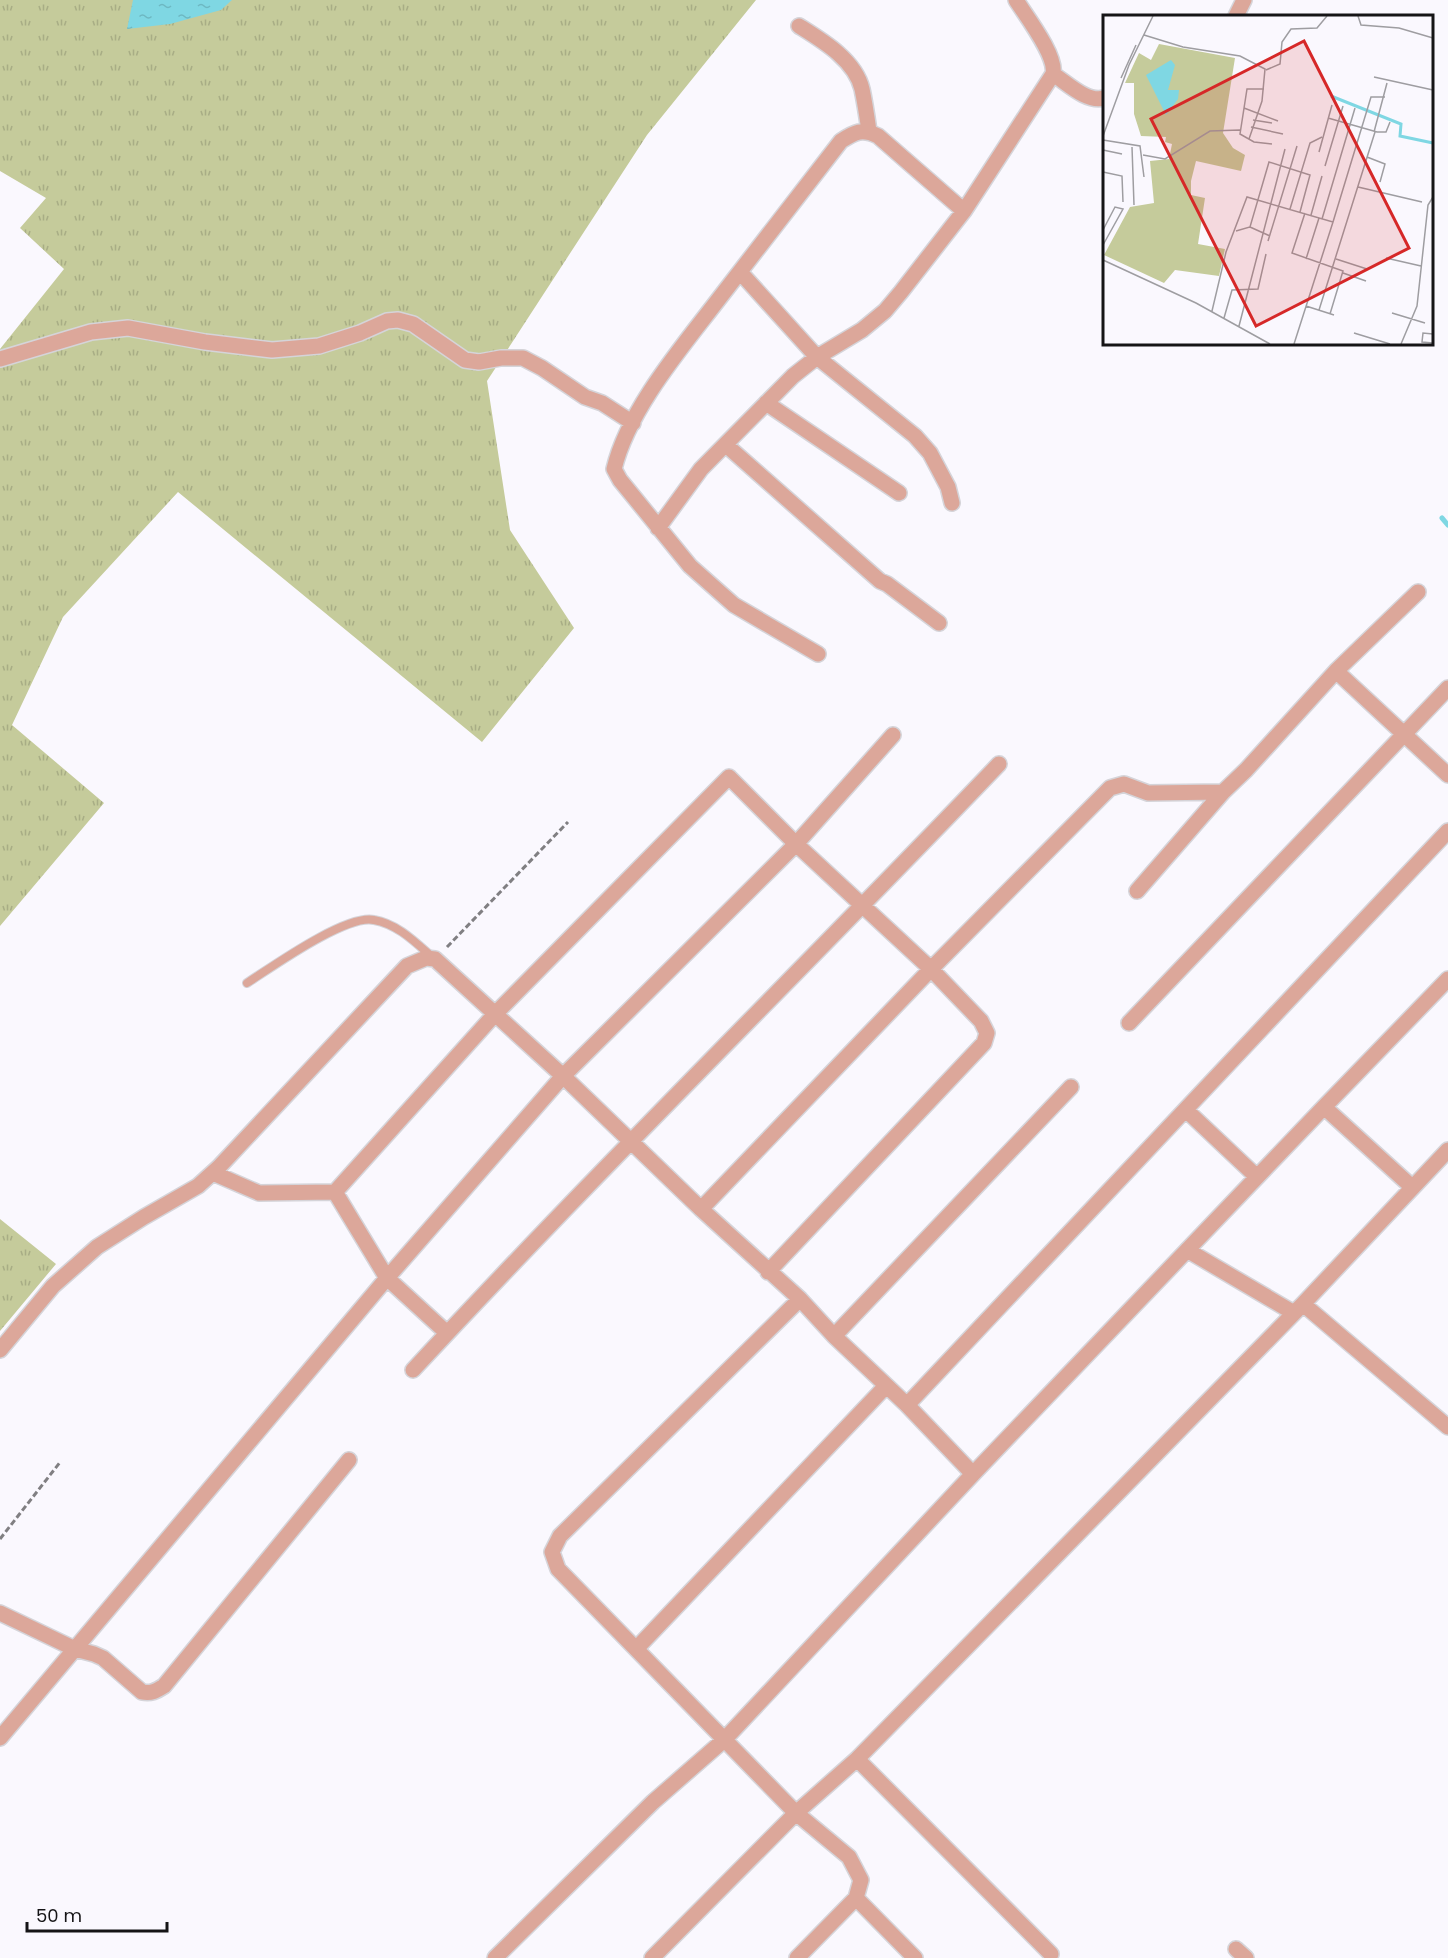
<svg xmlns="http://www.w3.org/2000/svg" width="1448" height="1958" font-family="Poppins,sans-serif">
<defs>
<pattern id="grass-tufts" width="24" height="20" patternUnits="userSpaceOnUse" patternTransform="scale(1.5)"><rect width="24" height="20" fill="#c5cb9b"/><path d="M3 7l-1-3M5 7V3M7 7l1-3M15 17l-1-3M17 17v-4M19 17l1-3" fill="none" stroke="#a8ad85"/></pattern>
<pattern id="water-ripples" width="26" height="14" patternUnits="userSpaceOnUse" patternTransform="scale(1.5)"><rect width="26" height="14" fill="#7fd7e3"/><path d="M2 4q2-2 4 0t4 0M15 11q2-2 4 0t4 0" fill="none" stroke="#6db8c2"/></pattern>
</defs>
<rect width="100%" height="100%" fill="#faf8fe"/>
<path fill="url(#grass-tufts)" d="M0 0H756L647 135 487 381 510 530 574 628 482 742 178 492 63 617 12 725 104 803 0 926V349L64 269 20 228 46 198 0 171Z
M0 1219 56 1264 0 1331Z"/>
<path fill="url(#water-ripples)" d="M133 0H232L221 10 170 24 127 29Z"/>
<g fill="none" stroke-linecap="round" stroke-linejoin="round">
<path stroke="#7fd7e3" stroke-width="5" d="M1442 518 1448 525"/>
<g stroke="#d5d4d9" stroke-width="10">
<path id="service" d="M247 983C272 967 346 914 374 920 397 924 414 941 431 956"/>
</g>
<g stroke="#d5d4d9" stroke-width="18">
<path id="minor" d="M1236 16 1244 0
M799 26C823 41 855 60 862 89 865 103 867 117 869 131
M1053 74C1067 83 1087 103 1104 98
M740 272 817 357 915 436 930 453 948 487 952 503
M0 359 91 332 128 328 205 342 272 350 319 346 360 333 387 321 398 320 413 324 465 360 479 362 501 358H523L542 368 585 397 602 403 633 423
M766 403 899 493
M726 445 880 581 887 584 939 623
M658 528 701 469 793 376 817 357 862 330 885 311 901 292 964 211 1053 74C1057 56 1026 16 1016 0
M818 654 734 605 690 566 620 480 614 469C628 410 682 347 718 300 759 247 800 194 841 141 855 132 862 128 878 136L964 211
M1336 671 1448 775
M1137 891 1223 792 1246 770 1336 671 1418 592
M1129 1023 1448 688
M1324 1107 1412 1187
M1186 1110 1257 1177
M213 1173 259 1193 335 1192 495 1014 729 777 796 844 931 969 981 1021 987 1033 984 1043 768 1272
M335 1192 387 1278 447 1333
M701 1209 931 969 1110 788 1124 784 1148 793 1223 792
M1187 1250 1294 1313
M1303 1304 1448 1427
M834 1336 1071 1087
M0 1350 53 1286 97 1247 144 1217 198 1186 219 1167 407 966 426 958 435 959 563 1076 701 1209 800 1299 834 1336 907 1405 973 1474 724 1740 653 1802 495 1958
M413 1370C604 1164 805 967 999 764
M907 1405 1448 831
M973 1474 1324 1107 1448 979
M0 1613 75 1649 94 1654 103 1658 142 1692C151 1694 156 1691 164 1686L349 1460
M636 1649 886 1386
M0 1738 387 1278 563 1076 796 844 893 735
M857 1759 1051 1954
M856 1898 915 1958
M1236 1949 1246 1958
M652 1958 796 1813 857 1759 1303 1304 1448 1150
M797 1958 856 1898 861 1880 849 1857 796 1813 558 1569 552 1552 560 1536 800 1299"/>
</g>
<path stroke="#807f82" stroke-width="3" stroke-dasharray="6 3" stroke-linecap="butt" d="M447 947 568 822
M0 1539 61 1461"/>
<use href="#service" stroke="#dca79a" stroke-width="8"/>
<use href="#minor" stroke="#dca79a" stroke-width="15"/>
</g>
<g transform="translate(1103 15)">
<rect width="330" height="330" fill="#faf8fe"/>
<path d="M56 29 132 43 120 118 130 133 142 140 138 156 93 146 88 166V180L102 183 95 229 122 234 116 261 72 255 61 268 1 240 27 192 51 188 47 146 66 144 69 129 62 127 63 122 38 121 31 99V68H22L36 38 48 45Z" fill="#c5cb9b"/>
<path d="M68 45 72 50 65 75H76L75 84 63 100 43 60Z" fill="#7fd7e3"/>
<path fill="none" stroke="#7fd7e3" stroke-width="3" d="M228 81 298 109 297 121 330 128"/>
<path fill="none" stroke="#9e9da1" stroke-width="1.5" d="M255 1 258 10 296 13 330 23M41 20 80 32 137 41 162 54 159 86 146 124M163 55 177 49 179 27 188 14 214 13 224 1M271 62 330 75M18 63 33 30M161 74H144L137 119 151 127 169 129M141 93 175 106M225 103 274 117H283L287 107M150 105 169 108M148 112 180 119M271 117 284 68M0 121 26 50 50 1M0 125 37 131 41 162M29 132 31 190M0 135 19 139M216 137 229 90M40 140 62 144 107 116 137 115M264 142 282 149 277 167M222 151 240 91M0 157 19 161 20 187M255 172 319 187M187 194 207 128 219 122M202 198 189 238 240 256 227 299M208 200 219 161M219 204 252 93M230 207 268 82H282M147 212 167 221M0 215 12 192 20 194 0 230M133 216 147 212 166 147 207 160 197 197M165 226 194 131M283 243 318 251M203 244 216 203M233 244 264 254M0 245 93 288 167 329M240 258 263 266M203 291 231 300M216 295 272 117M109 296 123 237 144 182 230 207 191 329M289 298 322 308M121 303 129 275 155 274 163 239M136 311 182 134M251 318 287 329M330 319 320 318 319 327 330 328M298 329 314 291 325 190 330 182"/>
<path fill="#d62828" fill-opacity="0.15" stroke="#d62828" stroke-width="3" d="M201 26 306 233 153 311 48 104Z"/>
<rect width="330" height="330" fill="none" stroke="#151416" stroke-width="3"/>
</g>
<path d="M27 1922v9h140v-9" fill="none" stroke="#151416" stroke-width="3"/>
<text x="36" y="1922" font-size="18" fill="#151416" stroke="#faf8fe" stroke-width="4.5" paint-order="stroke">50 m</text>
</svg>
